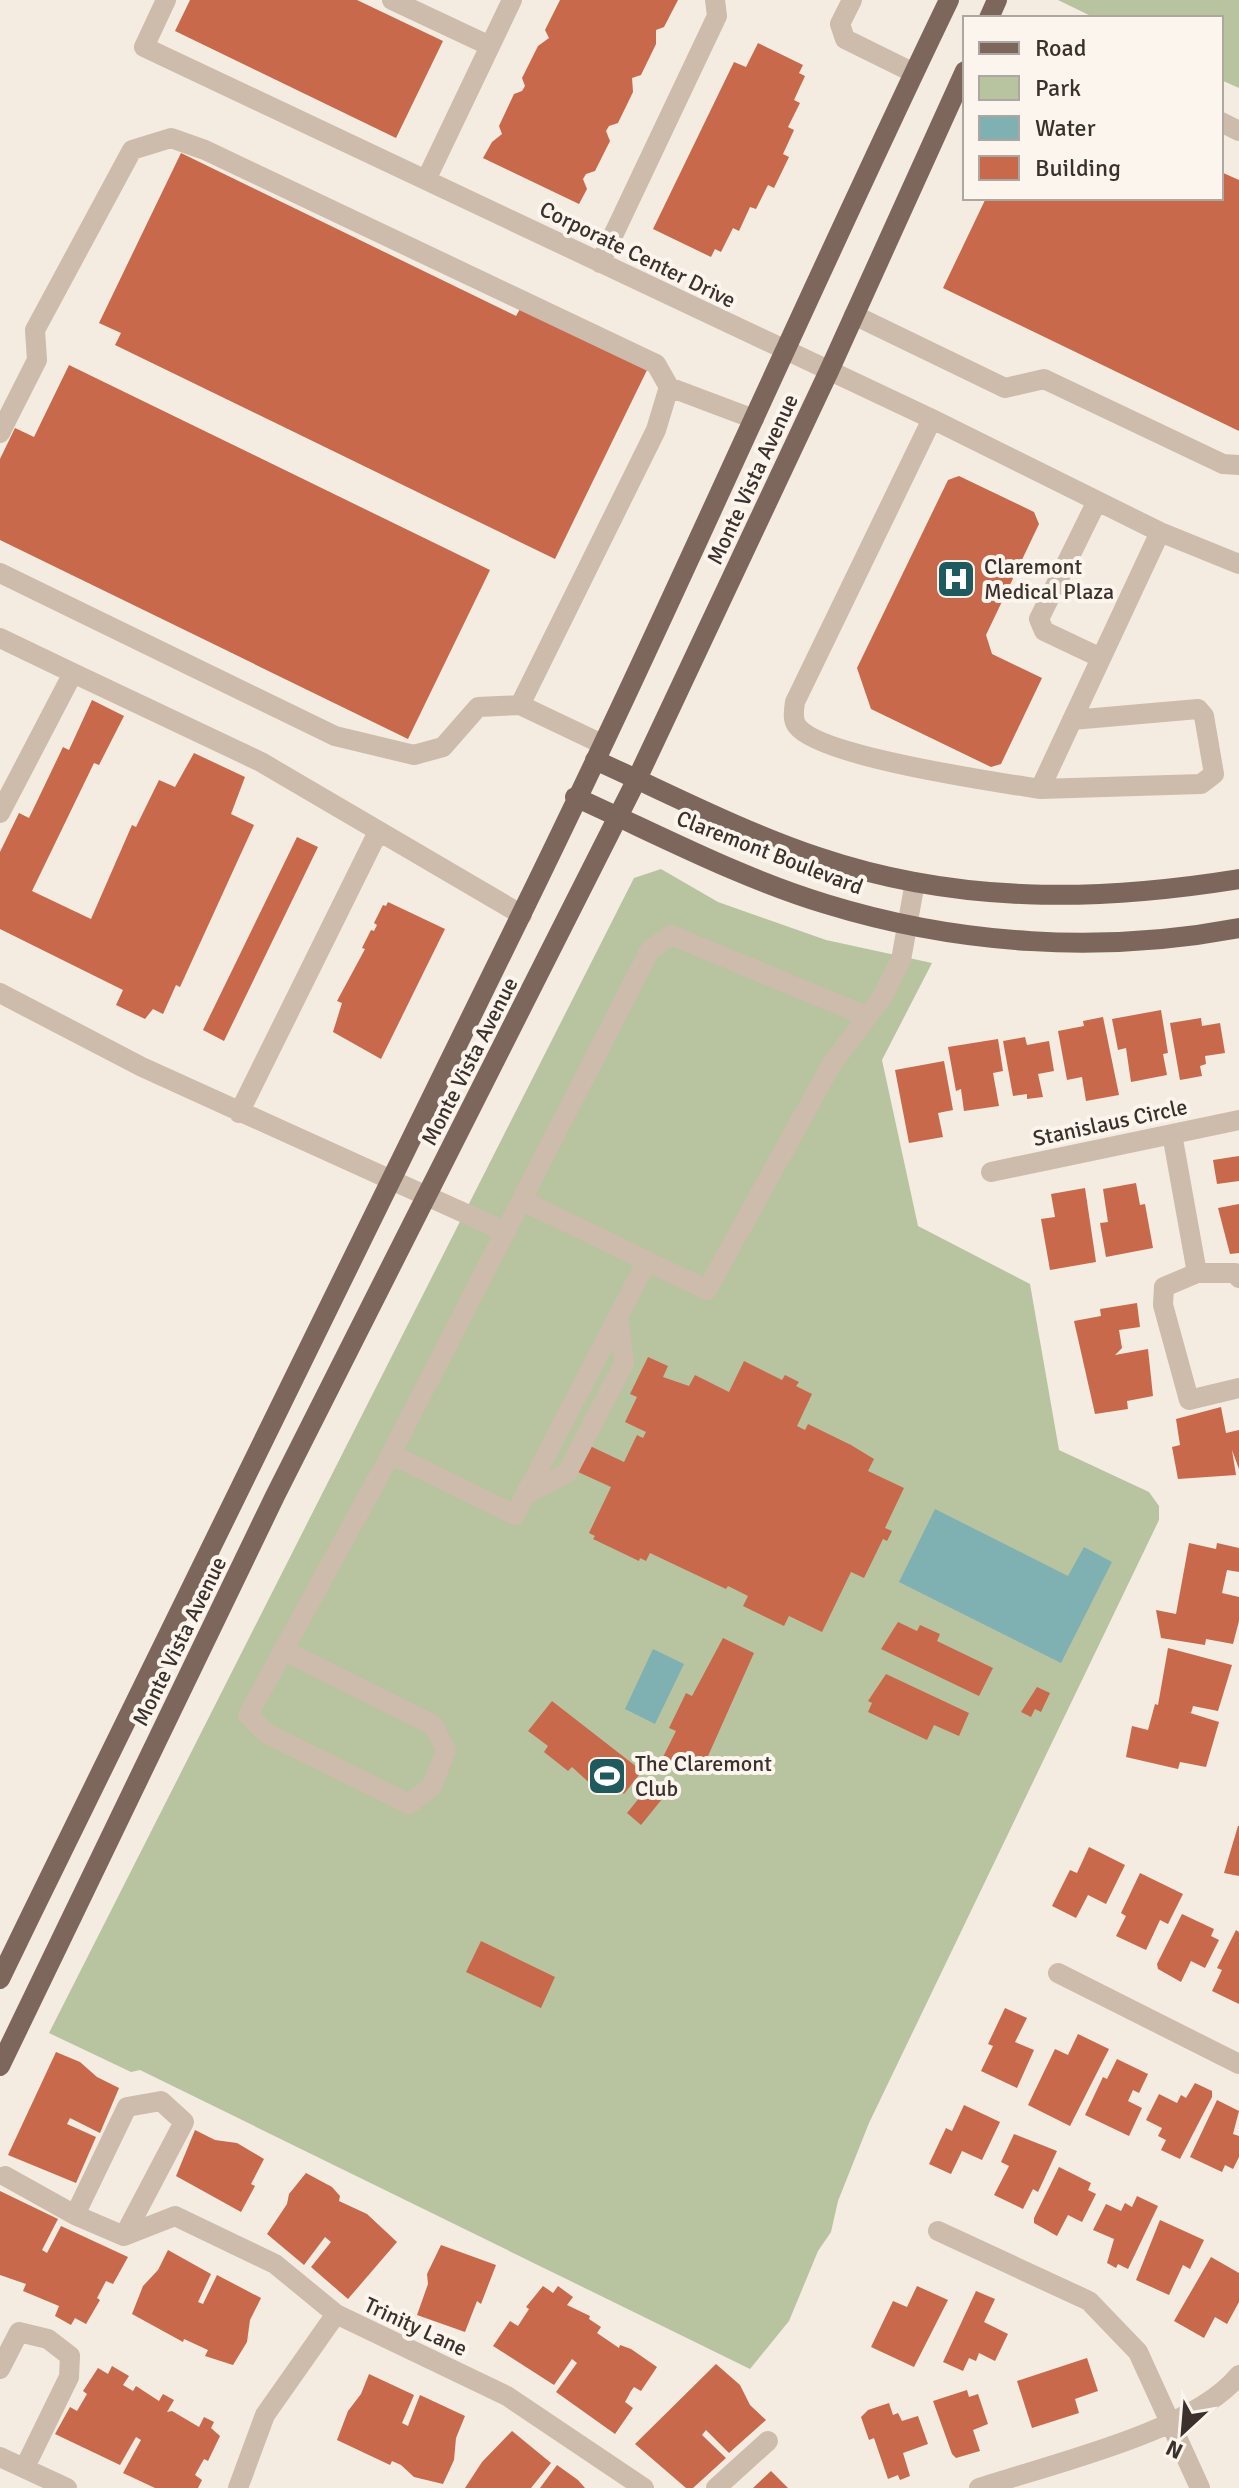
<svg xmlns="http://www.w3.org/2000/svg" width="1239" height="2488" font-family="Signika,sans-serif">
<rect width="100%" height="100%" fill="#f4ebe1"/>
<path fill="#b8c4a0" d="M1058 0H1239V88L1221 80V18H1095Z
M661 869 718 902 826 940 932 963 882 1060 918 1226 1030 1284 1059 1450 1149 1492 1159 1506V1520L869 2123 838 2201 831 2232 818 2251 789 2321 750 2369 140 2070 131 2072 49 2033 634 878Z"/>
<path fill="#7fb0b2" d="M935 1509 1068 1576 1084 1547 1112 1562 1061 1663 899 1582Z
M653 1649 684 1664 655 1724 625 1709Z"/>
<path fill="#c8694b" d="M190 0H357L443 41 396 138 175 31Z
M560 0H678L664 27 656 30V44L641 75 632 78 633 92 618 123 609 126 606 131 610 141 595 171 586 174 583 179 587 189 579 204 483 158 492 142 502 134 499 126 514 94 522 91 525 86 522 78 538 46 549 38 545 30Z
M758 43 803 65 799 73 805 76 794 100 800 103 788 127 794 130 783 154 789 157 774 188 768 185 756 209 750 207 739 231 733 228 721 252 715 249 711 257 653 229 734 62 746 67Z
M181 153 516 316 520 309 647 370 555 559 115 345 121 333 99 323Z
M1221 172 1239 180V431L943 288 986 198H1221Z
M69 365 490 570 408 739 0 540V459L15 428 34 437Z
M959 476 1034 512 1039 524 986 635 992 654 1042 678 1001 764 991 767 871 709 857 668 948 480Z
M92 700 124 716 99 765 94 763 32 891 91 919 132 825 136 827 159 780 175 787 194 753 245 777 231 814 254 825 180 987 176 985 163 1014 153 1009 145 1019 116 1005 123 990 0 929V852L19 813 29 818 63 747 69 750Z
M297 837 318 847 224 1041 203 1030Z
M388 902 445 929 381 1059 333 1032 342 1003 337 1001 365 949 362 948 371 930 374 931 377 925 374 923 383 905 386 906Z
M1161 1010 1168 1053 1163 1054 1167 1075 1131 1082 1126 1048 1118 1050 1112 1019Z
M1103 1017 1119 1095 1086 1101 1082 1077 1067 1080 1058 1031 1084 1026 1083 1021Z
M1201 1018 1202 1026 1220 1023 1225 1053 1205 1056 1206 1064 1200 1066 1202 1076 1180 1080 1170 1023Z
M1025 1037 1027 1045 1049 1041 1054 1071 1038 1074 1043 1097 1027 1099V1094L1013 1096 1003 1041Z
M998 1039 1003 1071 993 1073 999 1106 964 1111 961 1089 956 1091 948 1047Z
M944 1061 953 1110 938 1113 943 1137 909 1143 895 1070Z
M1239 1156V1181L1217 1184 1213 1160Z
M1136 1183 1140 1205 1145 1204 1153 1248 1106 1257 1100 1223 1108 1222 1103 1189Z
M1085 1188 1096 1262 1050 1270 1041 1219 1055 1217 1051 1194Z
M1239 1204V1253L1230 1254 1218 1208Z
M1137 1303 1140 1327 1119 1330 1122 1348 1115 1355 1148 1349 1153 1396 1127 1401 1128 1409 1095 1414 1074 1321 1101 1316 1100 1309Z
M648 1357 668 1366 663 1377 689 1386 695 1375 729 1392 744 1361 782 1380 785 1375 799 1382 796 1386 812 1394 797 1426 805 1430 808 1424 851 1445 874 1459 868 1471 904 1488 885 1528 892 1531 887 1541 883 1539 864 1578 851 1572 822 1632 789 1616 784 1626 743 1606 748 1596 728 1586 726 1589 650 1553 646 1561 640 1558 639 1561 593 1539 595 1536 589 1533 611 1487 578 1472 590 1446 624 1462 637 1435 643 1438 646 1432 625 1422 637 1397 630 1394Z
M1221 1407 1226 1433 1239 1430V1469L1232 1450 1236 1475 1178 1479 1172 1447 1180 1445 1176 1419Z
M1189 1543 1216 1549 1217 1543 1239 1548V1572L1227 1570 1222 1593 1239 1597V1621L1233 1644 1206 1639 1205 1645 1161 1638 1156 1610 1176 1614Z
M898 1622 917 1631 920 1625 940 1634 937 1641 993 1668 979 1696 881 1649Z
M723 1638 754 1653 700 1774 663 1757 676 1731 669 1728 686 1693 692 1696Z
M1168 1648 1232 1665 1218 1711 1193 1706 1191 1713 1187 1712 1219 1722 1206 1767 1180 1762 1178 1769 1126 1757 1132 1726 1148 1730 1155 1704 1158 1705Z
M886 1674 969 1713 959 1736 934 1725 927 1740 868 1712 872 1703 868 1701Z
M1037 1687 1050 1693 1041 1712 1035 1709 1031 1717 1021 1712Z
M552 1701 642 1771 624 1794 602 1778 595 1788 572 1767 568 1771 544 1752 548 1746 528 1731Z
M652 1782 667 1793 641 1825 627 1813Z
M1238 1826H1239V1876L1224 1873Z
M1089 1847 1125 1865 1106 1904 1088 1895 1076 1918 1052 1906 1070 1870 1077 1873Z
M1140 1873 1183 1894 1168 1924 1160 1920 1146 1950 1116 1936 1126 1916 1121 1913Z
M1182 1914 1214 1929 1211 1936 1219 1940 1205 1968 1191 1961 1181 1982 1158 1969 1157 1964Z
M1236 1930 1239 1932V2004L1212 1991 1222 1970 1217 1968Z
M481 1941 555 1977 541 2008 466 1972Z
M1005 2008 1027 2018 1015 2042 1034 2050 1017 2088 981 2071 993 2046 988 2044Z
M1078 2034 1109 2049 1070 2126 1028 2105 1055 2049 1068 2055Z
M56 2052 80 2062 97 2077 119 2088 100 2133 70 2118 67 2124 96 2137 76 2183 8 2155Z
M1117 2059 1148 2074 1139 2093 1133 2090 1128 2101 1142 2108 1129 2136 1085 2115 1103 2077 1107 2079Z
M1195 2083 1212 2091V2097L1180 2159 1161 2150 1166 2140 1158 2136 1162 2128 1146 2120 1159 2094 1177 2103 1181 2095 1186 2098Z
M1217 2100 1239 2111 1233 2134 1239 2136V2157L1233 2169 1225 2165 1222 2172 1190 2157Z
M964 2105 1000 2122 982 2160 962 2151 951 2174 929 2164 946 2128 952 2131Z
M195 2130 215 2140 237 2143 264 2159 251 2184 255 2186 241 2212 176 2176Z
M1014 2134 1057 2151 1038 2192 1033 2189 1023 2209 994 2195 1009 2166 1001 2162Z
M1059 2167 1091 2183 1088 2190 1096 2194 1082 2222 1068 2215 1057 2236 1034 2223V2218Z
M306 2173 332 2187 340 2196 339 2201 367 2214 397 2242 348 2299 311 2267 331 2242 325 2237 304 2265 267 2234 287 2204 289 2194Z
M0 2191 58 2219 42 2250 47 2253 61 2226 128 2257 113 2284 106 2281 97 2298 100 2300 86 2324 75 2318 71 2325 55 2316 59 2306 23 2291 26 2284 0 2275Z
M1137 2196 1158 2206 1128 2269 1118 2264 1116 2268 1107 2263 1114 2239 1093 2230 1106 2204 1121 2211 1125 2203 1132 2207Z
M1160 2220 1204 2240 1190 2269 1183 2265 1169 2295 1136 2280Z
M441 2245 496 2265 481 2304 477 2301 465 2332 417 2315 428 2284 427 2274Z
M168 2250 211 2274 198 2302 203 2304 217 2275 261 2298 250 2320 247 2342 233 2365 205 2356 208 2350 184 2339 183 2342 132 2314 143 2286 158 2270Z
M1211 2257 1239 2273V2302L1227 2324 1215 2317 1204 2338 1174 2321Z
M543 2286 553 2293 558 2286 573 2297 567 2305 590 2316 589 2319 601 2327 597 2333 619 2348 620 2345 631 2349 657 2367 641 2391 634 2387 631 2391 625 2402 633 2408 615 2434 556 2392 577 2363 572 2359 554 2385 493 2346 510 2321 518 2326 529 2309 526 2307Z
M917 2286 948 2300 914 2367 871 2347 893 2301 907 2307Z
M976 2291 995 2299 984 2322 1008 2334 995 2361 979 2353 976 2361 969 2358 963 2371 943 2362Z
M1087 2358 1098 2391 1075 2399 1079 2413 1032 2428 1017 2381Z
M716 2364 740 2385 750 2405 766 2420 729 2453 706 2430 702 2435 726 2458 693 2488H686L635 2444Z
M112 2366 129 2376 123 2385 133 2391 136 2386 159 2401 163 2394 174 2400 167 2412 172 2411 199 2427 204 2417 214 2422 211 2428 220 2436 208 2461 204 2459 195 2475 202 2480 198 2488H155L123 2473 141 2440 136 2437 120 2465 55 2434 70 2407 77 2411 87 2394 83 2391 98 2368 108 2374Z
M369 2374 414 2395 402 2423 408 2426 420 2395 465 2416 456 2438 454 2460 443 2484 414 2477 401 2465 392 2461 390 2465 337 2440 348 2411 361 2394Z
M967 2390 969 2397 978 2394 988 2424 973 2430 980 2451 956 2458 952 2454 933 2401Z
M889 2403 893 2415 898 2413 902 2421 918 2416 928 2444 903 2453 910 2476 900 2480 898 2475 888 2479 874 2438 869 2440 861 2417 868 2410Z
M512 2431 551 2463 531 2488H465L482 2462Z
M557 2465 578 2480 585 2488H540Z
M771 2471 788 2488H753Z"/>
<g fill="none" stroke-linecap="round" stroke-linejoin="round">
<path stroke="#cdbbac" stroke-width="20" d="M166 0 144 47 932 419 1160 532 1239 564
M392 0 490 46
M852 0 840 24 845 39 914 73
M1221 122 1239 131
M426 180 512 0
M600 263 717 16 715 0
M854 315 1005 388 1044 379 1223 464 1239 465
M669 387 754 419
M932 419 795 702C794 710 792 719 797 726 820 757 997 782 1040 789L1160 532
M0 433 37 360 35 330 132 150 171 138 205 150 656 364 669 387 656 430 520 705
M1097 501 1039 619 1044 631 1101 658
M0 573 335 736 414 755 443 747 478 707 520 705 602 744
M0 638 73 673
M1040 789 1201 784 1214 774 1204 716 1198 709 1072 720
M0 813 73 673 261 762 522 915
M0 993 142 1067 506 1232
M239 1113 378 832
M1172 1134 1197 1273
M991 1172 1239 1120
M523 1201 707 1290 831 1065 883 996 901 960 915 882
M1239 1278 1235 1273H1197L1164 1287 1163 1305 1189 1400 1239 1388
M391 1454 515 1515 647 1261
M525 1495 567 1473 624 1363 618 1316
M283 1650 433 1725 446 1750 432 1786 409 1804 266 1733 248 1715 391 1454 650 950 671 935 866 1016
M1058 1973 1239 2064
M5 2176 75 2215 124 2236 175 2216 275 2264 336 2314 507 2396 644 2488
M75 2215 127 2107 161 2101 184 2122 124 2236
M938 2231 1089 2301 1138 2352 1200 2488
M0 2369 19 2332 48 2339 70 2356 69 2377 25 2467
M0 2457 67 2488
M238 2488 265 2415 336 2314
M716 2488 768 2441
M979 2488C1051 2464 1193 2432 1239 2375"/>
<path stroke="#7d675c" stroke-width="20" d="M989 18 997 0
M595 760C668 793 741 831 818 857 957 904 1096 902 1239 879
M575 797C657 834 740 878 826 904 959 945 1102 954 1239 928
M0 1979C171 1625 346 1273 519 919 668 616 802 305 949 0
M0 2066 275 1496 637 779 829 371 965 71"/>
</g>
<defs>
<g id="hospital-square" transform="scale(2)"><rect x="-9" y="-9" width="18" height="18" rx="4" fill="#1f5a5e" stroke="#fbf5ee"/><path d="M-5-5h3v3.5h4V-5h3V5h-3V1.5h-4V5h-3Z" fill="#fff"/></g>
<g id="stadium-square" transform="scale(2)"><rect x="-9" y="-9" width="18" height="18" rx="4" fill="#1f5a5e" stroke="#fbf5ee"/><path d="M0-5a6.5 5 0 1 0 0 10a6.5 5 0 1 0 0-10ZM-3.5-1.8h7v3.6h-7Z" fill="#fff"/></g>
</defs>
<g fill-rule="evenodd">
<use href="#hospital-square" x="956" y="579"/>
<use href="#stadium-square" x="607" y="1776"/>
</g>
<g text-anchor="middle" stroke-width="8" stroke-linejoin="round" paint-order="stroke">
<g font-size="22" fill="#3b302b" stroke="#fbf5ee">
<text transform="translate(638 254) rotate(26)" y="8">Corporate Center Drive</text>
<text transform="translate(752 479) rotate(-65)" y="8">Monte Vista Avenue</text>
<text transform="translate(770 852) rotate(21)" y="8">Claremont Boulevard</text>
<text transform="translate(469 1061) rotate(-63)" y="8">Monte Vista Avenue</text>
<text transform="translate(1110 1122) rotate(-12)" y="8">Stanislaus Circle</text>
<text transform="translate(179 1641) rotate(-64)" y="8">Monte Vista Avenue</text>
<text transform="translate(416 2326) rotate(25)" y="8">Trinity Lane</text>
</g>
<g font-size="22" fill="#3b302b" stroke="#fbf5ee" text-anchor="start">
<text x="984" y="574">Claremont<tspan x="984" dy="25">Medical Plaza</tspan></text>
<text x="635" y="1771">The Claremont<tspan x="635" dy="25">Club</tspan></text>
</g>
</g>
<rect x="963" y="16" width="260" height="184" fill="#fbf5ee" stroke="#aea6a0" stroke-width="2"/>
<rect x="979" y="42" width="40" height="12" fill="#7d675c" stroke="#aea6a0" stroke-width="2"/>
<text x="1035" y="56" font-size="24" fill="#3b302b">Road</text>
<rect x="979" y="76" width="40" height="24" fill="#b8c4a0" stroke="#aea6a0" stroke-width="2"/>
<text x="1035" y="96" font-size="24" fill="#3b302b">Park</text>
<rect x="979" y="116" width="40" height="24" fill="#7fb0b2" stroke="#aea6a0" stroke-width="2"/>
<text x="1035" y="136" font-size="24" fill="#3b302b">Water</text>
<rect x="979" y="156" width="40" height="24" fill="#c8694b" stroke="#aea6a0" stroke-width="2"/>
<text x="1035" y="176" font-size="24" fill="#3b302b">Building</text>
<g transform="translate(1183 2432) rotate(206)" stroke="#fbf5ee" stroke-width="6" paint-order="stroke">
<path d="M0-6L14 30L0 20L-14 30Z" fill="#3b302b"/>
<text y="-12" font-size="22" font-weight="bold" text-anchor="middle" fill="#3b302b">N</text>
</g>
</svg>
